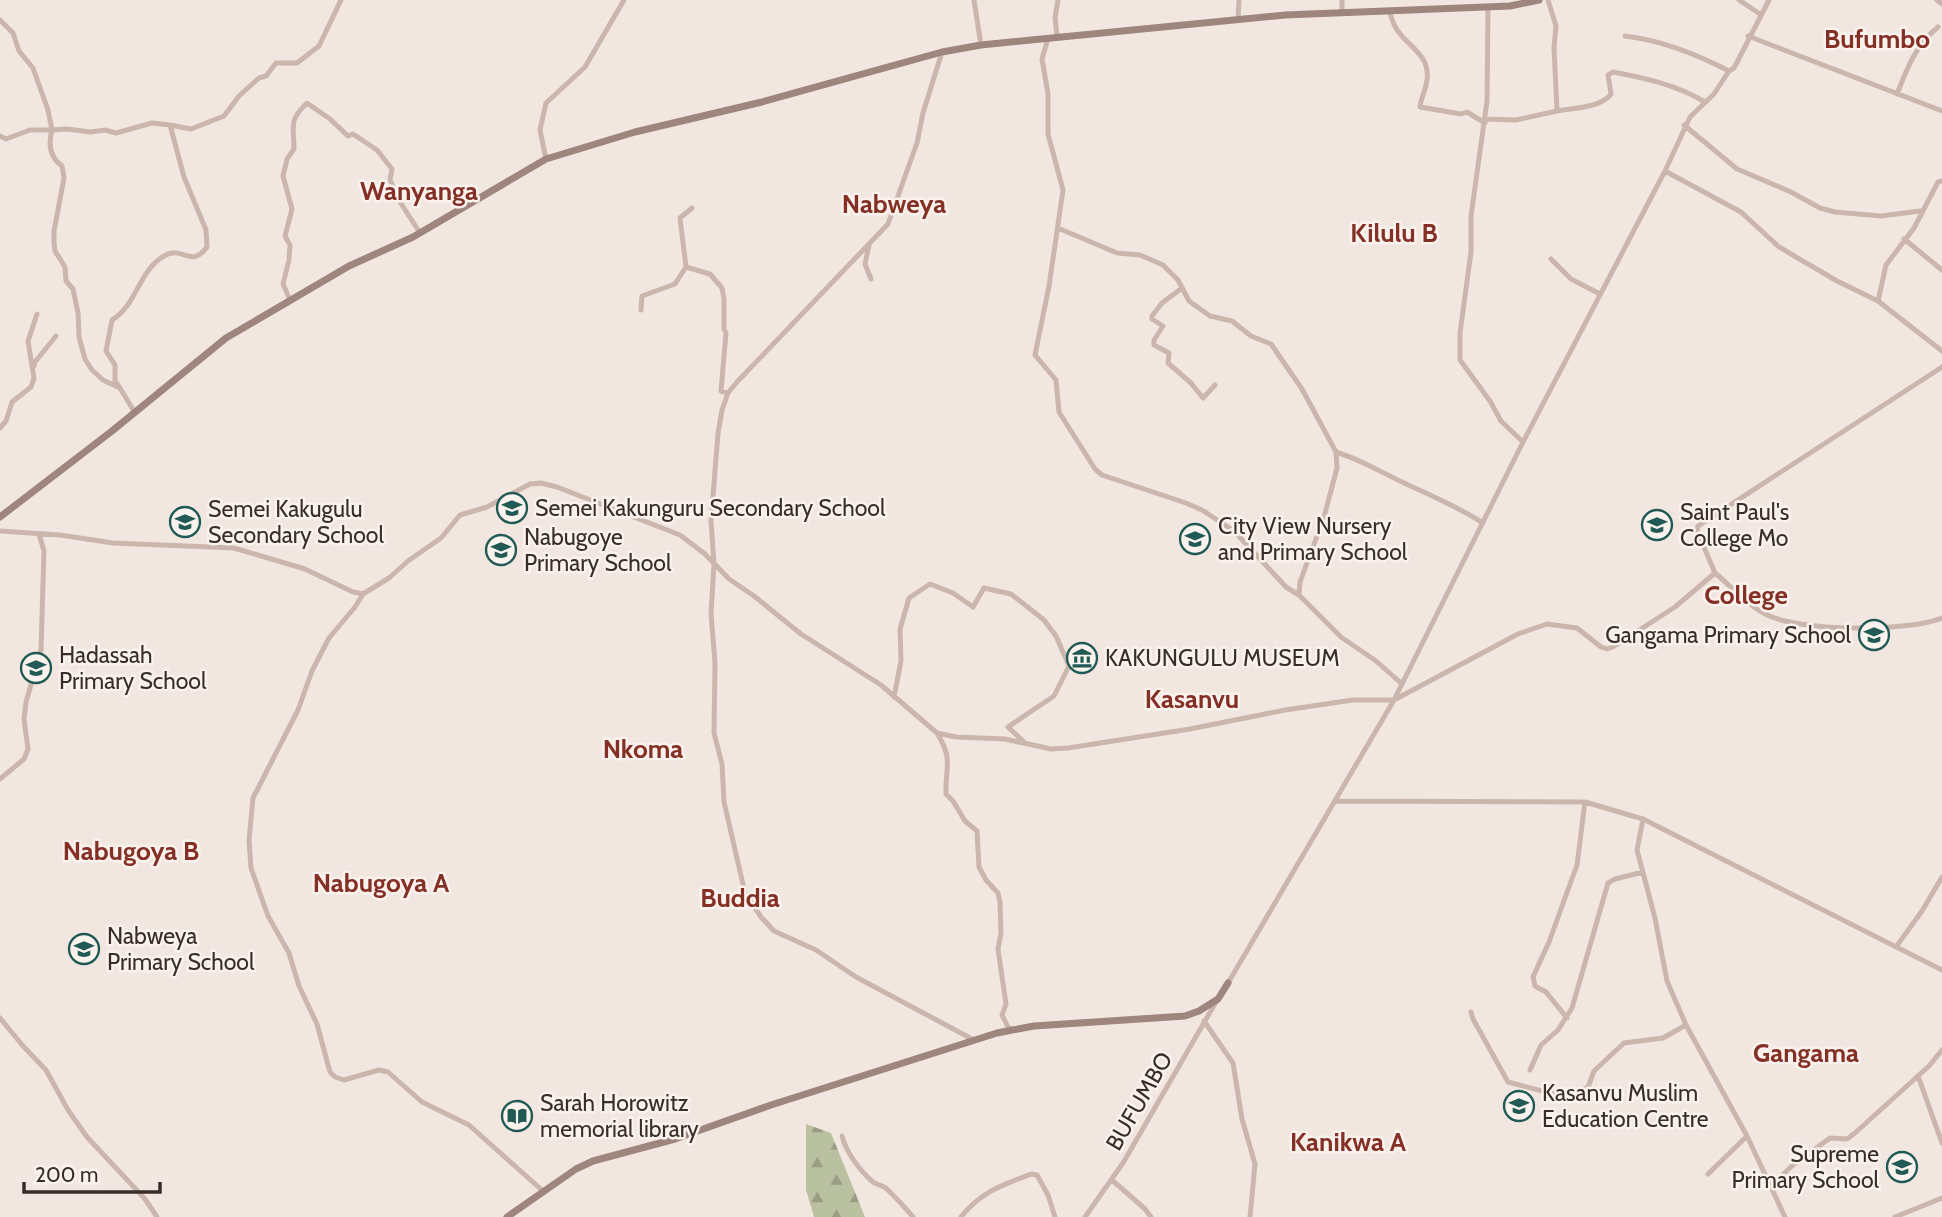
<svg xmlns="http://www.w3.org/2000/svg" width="1942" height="1217" font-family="Cabin,sans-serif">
<defs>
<pattern id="forest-firs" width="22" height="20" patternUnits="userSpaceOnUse" patternTransform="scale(1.75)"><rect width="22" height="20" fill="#bac1a0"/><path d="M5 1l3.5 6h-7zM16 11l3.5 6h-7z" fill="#989d83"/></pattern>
</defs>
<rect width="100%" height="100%" fill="#f2e7e0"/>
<path fill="url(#forest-firs)" d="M806 1124 831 1133 865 1217H814L806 1190Z"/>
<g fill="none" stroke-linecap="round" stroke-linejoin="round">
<path stroke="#cab6ac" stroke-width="5" d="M974 0 981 45
M1342 0V13
M1739 0 1760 14
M1937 0 1942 4
M1488 7 1487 101 1471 216V252L1460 333V360L1490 401 1501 421 1523 442
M1389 10C1392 20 1394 27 1401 35 1414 50 1430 58 1427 80 1426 89 1421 98 1420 107L1461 114 1467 112 1485 123
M0 20 13 33 19 51 33 68 48 110 52 130 67 129 90 132 105 130 116 133 152 123 170 125 184 177 206 230 207 247C190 270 183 244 164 256 139 270 137 305 112 320L106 351 115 365V381L120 388
M1238 20 1239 0
M1057 36 1055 18 1058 0
M1625 36C1660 40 1698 55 1729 71
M1748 36 1942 111
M1048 38 1042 59 1048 94V134L1063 190 1049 286 1035 355 1056 380 1059 412 1095 469 1102 475 1186 503 1202 510 1234 531 1286 587 1299 595 1341 637 1376 661 1402 684
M942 52 923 113 917 143 888 224 737 382 728 393 722 410 718 433 711 521 714 564 711 614 715 663 714 733 722 764 724 802 745 893 761 917 774 931 816 950 856 977 974 1040
M1897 94C1907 68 1916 45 1938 27
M1557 111C1573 108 1601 108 1611 94L1608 75 1613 72C1645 78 1677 85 1705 102
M1485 119 1516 120 1557 111 1554 47 1556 26 1548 0
M170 125 191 129 224 116 239 96 259 78 266 76 276 63H297L319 46 341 0
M1684 125 1737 169 1791 192 1820 208 1835 212 1881 216 1920 211
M0 136 6 139 30 130H52C48 144 50 157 62 166L64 178 54 231V243L55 251 65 267 66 281 73 289 78 313 79 337 85 359 92 370 103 380 120 388 135 413
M546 159 540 130 546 103 585 67 624 0
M1665 171 1741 212 1779 247 1837 281 1878 301 1942 351
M1058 228 1117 253 1140 255 1163 265 1178 280 1189 301 1210 316 1232 321 1251 336 1271 344 1302 389 1336 452 1337 468 1324 517 1300 582 1299 595
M1904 239 1942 270
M869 245 865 264 871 279
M1551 259 1571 279 1600 294
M686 267 680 218 692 208
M1182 288 1162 303 1152 316V319L1163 326 1154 340V345L1169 353 1168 363 1191 383 1203 398 1215 385
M290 300 283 284 289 260 290 245 285 236 292 209 283 176 287 159 294 149C294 126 288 121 307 103L330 119 348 136 353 134 377 150 392 169 390 180 400 202 420 233
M1878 301 1886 265 1914 228 1938 182 1942 181
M641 310 642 296 675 284 686 267 710 274 722 288 724 299V329L726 333 721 391 728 393
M34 366 35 362 56 336
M0 428 6 421 12 402 31 387 34 378 28 341 37 314
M1336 452C1359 459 1379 471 1400 481 1429 495 1457 506 1483 523
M0 531 60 535 113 543 234 548 305 569 353 592 363 594
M1715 573C1731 586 1747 605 1765 614 1799 632 1907 632 1942 618
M894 697 901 661 900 629 909 598 930 584 953 593 973 607 984 588 1011 594 1044 620 1056 636 1069 666 1054 696 1008 727 1024 742
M937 733C954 761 945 766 946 794L953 801 965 821 977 831 979 867 986 880 998 893 1000 902 1001 933 998 949 1006 1004 1002 1015 1008 1027 1013 1029
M0 779 24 759 28 749 24 719 26 702 41 650 44 551 39 534
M1336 801 1585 802 1643 819 1942 970
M1643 819 1637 850 1655 918 1667 981 1686 1025 1747 1136 1785 1217
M1896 947 1922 911 1942 877
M1228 983 1394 700 1523 442 1665 171 1690 117 1714 94 1729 71 1734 68 1769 0
M1471 1012 1473 1019 1508 1082 1565 1097 1588 1087 1594 1071 1624 1043 1663 1038 1686 1025
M0 1018 23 1046 46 1070 68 1110 87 1137 145 1199 157 1217
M1567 1018 1546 992 1535 986 1533 977 1549 942 1577 865 1585 802
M1204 1021 1233 1063 1242 1119 1255 1164 1250 1217
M1530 1070 1541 1045 1558 1030 1572 1008 1608 883 1615 879 1643 872
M1918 1076 1942 1143
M842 1136C846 1152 860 1171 873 1182 877 1185 882 1185 887 1189 896 1198 905 1207 913 1217
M1708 1174 1747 1136
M1112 1180 1145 1209 1151 1217
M1770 1187 1793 1165 1830 1138 1847 1139 1855 1133 1929 1066 1942 1050
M543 1191 469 1125 422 1102 388 1072 379 1070 344 1080 335 1077 330 1072 317 1024 299 986 289 953 268 916 251 868 249 840 253 798 298 710 312 671 329 638 355 607 363 594 389 578 408 561 441 538 460 515 487 507 530 484 541 483 557 487 680 535 705 554 729 579 754 596 801 634 881 685 937 733 956 737 1005 739 1051 749 1068 748 1190 729 1285 710 1353 700H1394L1518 634 1547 624 1577 628 1601 647 1607 649 1613 647 1675 607 1715 573 1697 531 1698 526 1942 367
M961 1217C980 1192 1003 1185 1031 1174L1037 1175 1048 1195 1055 1217
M1085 1217 1123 1163 1216 1002
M1895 1217 1942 1198"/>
<path stroke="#9e857d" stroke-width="7" d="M0 517 112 431 226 338 349 266 413 237 546 159 635 132 762 102 942 52 981 45 1285 15 1510 6 1539 0
M507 1217 576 1169 593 1161 675 1139 771 1105 997 1033 1034 1026 1185 1016 1199 1011 1218 999 1228 983"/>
</g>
<defs>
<g id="school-ring" transform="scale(1.575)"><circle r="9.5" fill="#faf2ec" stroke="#215955" stroke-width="1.5"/><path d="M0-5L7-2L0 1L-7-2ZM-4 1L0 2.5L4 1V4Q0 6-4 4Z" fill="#215955"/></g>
<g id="museum-ring" transform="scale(1.575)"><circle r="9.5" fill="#faf2ec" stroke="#215955" stroke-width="1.5"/><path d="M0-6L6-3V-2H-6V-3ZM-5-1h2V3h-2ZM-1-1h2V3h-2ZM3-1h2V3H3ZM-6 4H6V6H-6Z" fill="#215955"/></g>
<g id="library-ring" transform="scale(1.575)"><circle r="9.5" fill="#faf2ec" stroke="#215955" stroke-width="1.5"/><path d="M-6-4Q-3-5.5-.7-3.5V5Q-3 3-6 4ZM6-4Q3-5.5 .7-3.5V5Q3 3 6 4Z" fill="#215955"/></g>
</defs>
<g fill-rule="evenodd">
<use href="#school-ring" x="512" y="508"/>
<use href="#school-ring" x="185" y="522"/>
<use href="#school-ring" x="1657" y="525"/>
<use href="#school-ring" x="1195" y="539"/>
<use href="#school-ring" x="501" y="550"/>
<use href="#school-ring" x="1874" y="635"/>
<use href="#museum-ring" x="1082" y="658"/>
<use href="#school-ring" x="36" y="668"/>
<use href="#school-ring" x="84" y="949"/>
<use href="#school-ring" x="1519" y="1106"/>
<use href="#library-ring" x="517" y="1116"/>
<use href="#school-ring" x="1902" y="1167"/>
</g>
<g text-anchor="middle" stroke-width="5" stroke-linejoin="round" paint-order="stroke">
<g font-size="23" fill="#392d2a" stroke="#faf2ec" text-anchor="start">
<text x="535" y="516">Semei Kakunguru Secondary School</text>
<text x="208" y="517">Semei Kakugulu<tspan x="208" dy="26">Secondary School</tspan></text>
<text x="1680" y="520">Saint Paul's<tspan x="1680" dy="26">College Mo</tspan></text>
<text x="1218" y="534">City View Nursery<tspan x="1218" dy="26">and Primary School</tspan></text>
<text x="524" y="545">Nabugoye<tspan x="524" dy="26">Primary School</tspan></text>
<text x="1851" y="643" text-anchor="end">Gangama Primary School</text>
<text x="59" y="663">Hadassah<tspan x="59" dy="26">Primary School</tspan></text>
<text x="1105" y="666">KAKUNGULU MUSEUM</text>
<text x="107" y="944">Nabweya<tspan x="107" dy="26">Primary School</tspan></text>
<text x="1542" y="1101">Kasanvu Muslim<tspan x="1542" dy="26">Education Centre</tspan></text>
<text x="540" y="1111">Sarah Horowitz<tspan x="540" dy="26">memorial library</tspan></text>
<text x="1879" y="1162" text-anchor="end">Supreme<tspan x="1879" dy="26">Primary School</tspan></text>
</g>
<g font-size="23" fill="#392d2a" stroke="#faf2ec">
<text transform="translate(1139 1101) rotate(-60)" y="8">BUFUMBO</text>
</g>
<g font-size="26" font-weight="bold" fill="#853026" stroke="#faf2ec">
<text x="1877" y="48">Bufumbo</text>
<text x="419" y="200">Wanyanga</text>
<text x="894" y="213">Nabweya</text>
<text x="1394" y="242">Kilulu B</text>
<text x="1746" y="604">College</text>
<text x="1192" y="708">Kasanvu</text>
<text x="643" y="758">Nkoma</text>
<text x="131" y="860">Nabugoya B</text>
<text x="381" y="892">Nabugoya A</text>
<text x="740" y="907">Buddia</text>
<text x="1806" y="1062">Gangama</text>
<text x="1348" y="1151">Kanikwa A</text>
</g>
</g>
<path d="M24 1182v10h136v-10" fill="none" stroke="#392d2a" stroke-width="3.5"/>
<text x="35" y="1182" font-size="21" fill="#392d2a" stroke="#faf2ec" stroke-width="5" paint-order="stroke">200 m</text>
</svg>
